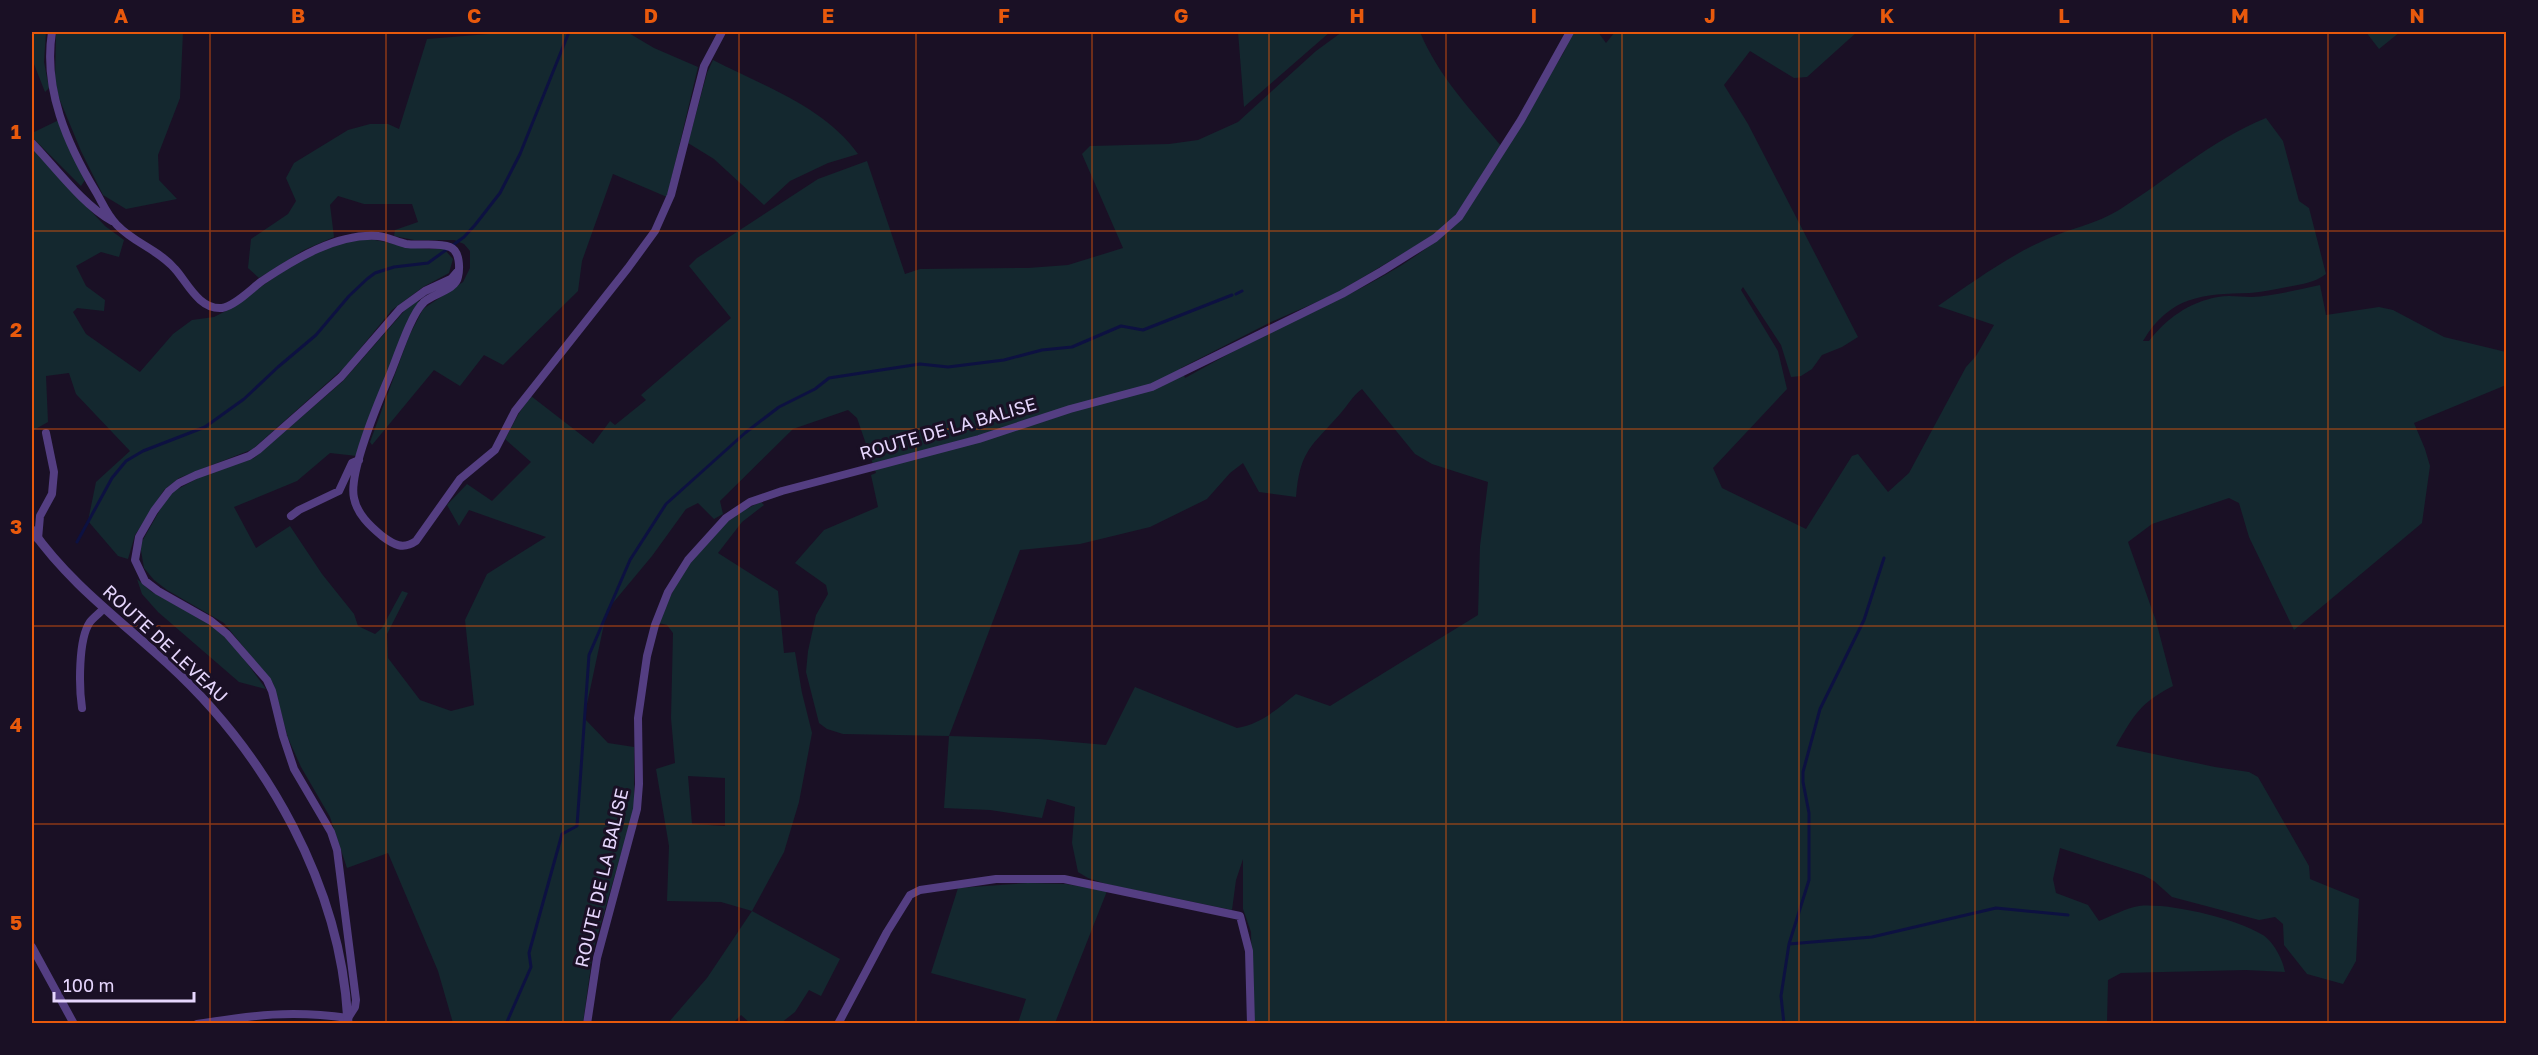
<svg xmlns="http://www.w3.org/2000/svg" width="2538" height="1055" font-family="'Golos Text',sans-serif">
<rect width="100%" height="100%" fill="#1a1025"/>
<path fill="#14282f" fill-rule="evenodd" d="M32 32H46L44 62 49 88 45 92 32 59Z
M56 32H183L180 98 158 155 159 180 177 199 126 209 103 195 81 151 59 98 55 80Z
M514 32H627L654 48 698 67 667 197 613 174 582 261 578 291 503 365 484 355 460 386 434 370 372 445 370 442 409 336 423 309 463 282 470 268V251L464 244 454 240H414L394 236 395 230 418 222 412 204H364L338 196 330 205 334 237 304 250 259 278 248 268 251 239 288 214 296 201 286 178 294 163 348 130 370 124H388L399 129 427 39Z
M1238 32H1330L1244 107Z
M1342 32H1420C1438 76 1472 111 1502 147L1457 213 1439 232 1333 295 1271 322 1181 368 1185 378C1216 361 1247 343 1278 328 1343 297 1416 267 1465 214L1564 52 1572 32H1598L1606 43 1615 32H1857L1807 77 1794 78 1750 51 1724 85 1748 124 1858 337 1842 347 1822 355 1812 369 1801 376 1791 377 1781 345 1743 287 1741 290 1778 351 1787 389 1713 468 1722 488 1806 529 1852 456 1858 454 1888 492 1909 473 1966 367 1976 356 1994 325 1938 306C1973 282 2008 256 2047 239 2071 228 2096 224 2119 210 2168 179 2212 140 2266 118L2283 141 2299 201 2309 208 2326 274C2314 283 2302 284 2287 287 2275 289 2262 292 2250 293 2202 294 2170 296 2143 341H2149C2166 319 2189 302 2218 297 2229 295 2240 297 2251 297 2273 296 2297 290 2320 285L2326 315 2379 307 2393 310 2444 337 2506 352V385L2414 423 2425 449 2430 466 2422 523 2294 630 2249 537 2239 503 2229 498 2152 524 2128 542 2156 621 2173 686C2141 702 2133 716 2116 746L2215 767 2249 772 2258 777 2309 866 2310 879 2359 899 2356 961 2343 984 2307 974 2284 945 2283 924 2275 917 2259 920 2172 897 2154 881 2143 875 2060 848 2053 879 2056 893 2088 905 2099 921C2112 916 2126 908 2139 906 2170 903 2233 918 2261 934 2273 940 2283 960 2285 972L2246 970 2121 973 2108 980 2107 1023H1253L1251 932 1243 909V859L1236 880 1232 910 1106 884 1088 878 1078 872 1072 843 1075 807 1047 799 1042 818 990 810 944 808 949 736 843 734 827 729 819 723 806 672 808 651 816 615 828 594 826 585 795 563 824 530 878 507 871 475 876 473 857 418 848 410 793 429 720 501 723 514 714 519 698 503 686 509 652 556 607 610 584 718 608 743 634 747V809L593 951 583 1023H453L438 971 388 853 347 868 330 817 301 767 288 738 273 683 224 623 167 590 154 580 144 568 140 545 165 501 174 491 202 476 254 458 342 382 406 309 417 301 420 302 357 456 330 453 297 481 234 507 256 548 290 526 322 574 354 614 358 626 375 634 382 628 402 591 408 593 387 634 388 658 420 700 451 711 474 705 465 620 487 574 546 537 469 510 459 526 447 505 467 484 492 501 531 462 505 439 519 413 531 396 593 444 610 421 615 425 646 400 641 395 731 318 689 266 697 258 818 179 867 161 905 274 920 269 1028 268 1068 265 1123 248 1082 154 1090 146 1169 144 1198 140 1238 122 1316 51ZM1362 389 1415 454 1432 464 1488 482 1480 546 1478 615 1330 706 1296 694C1277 709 1261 724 1237 728L1135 687 1106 745 1039 739 949 736 1020 550 1080 544 1150 527 1207 499 1230 473 1243 463 1259 492 1296 497C1300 450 1311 447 1340 414 1348 405 1353 395 1362 389Z
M2366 32H2400L2379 49Z
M713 60C763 86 824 106 858 154L828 163 790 181 764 205 714 159 688 143 707 73Z
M59 120 85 180 81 186 32 137V133Z
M32 148 105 226 124 240 119 257 101 252 76 266 86 286 105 300 104 311 77 308 73 312 86 334 140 372 173 334 192 320 214 317 226 311C263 287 320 238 365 239 382 240 399 246 416 248 425 249 435 249 444 249L453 259 449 273 423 287 392 310 345 367 253 449 179 478 164 490 135 535 128 559 118 556 88 521 96 482 130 451 76 394 69 373 46 376 48 422 32 431Z
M761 502 764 505 742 522 718 553 778 591 784 653 795 652 802 693 812 733 799 802 784 852 752 911 840 959 821 996 809 990 795 1012 781 1023H750L741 1015 733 1023H668L707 978 752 911 721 902 667 901 669 846 656 769 675 763 671 718 673 633 667 625 658 623C679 574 709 523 761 502ZM688 776 725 778V826L692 824Z
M137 579 152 592 211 624 232 642 266 689 239 682 158 612 142 594Z
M1028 883 1066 884 1107 891 1055 1023H1018L1026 999 931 973 958 888Z"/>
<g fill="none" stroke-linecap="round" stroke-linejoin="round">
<path stroke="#0d1141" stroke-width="3" d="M1236 294 1242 291
M77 542 112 478 126 461 143 451 205 427 244 399 278 367 316 335 349 296 367 279 375 273 394 267 428 263 464 237 475 225 500 193 520 154 569 32
M1789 944 1872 937 1996 908 2068 915
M506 1024 531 967 529 953 562 834 577 826 589 655 630 560 666 504 745 433 779 407 815 389 829 378 920 364 948 367 1004 360 1042 350 1072 347 1121 326 1143 330 1232 295
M1784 1024 1781 996 1789 944 1809 880V813L1803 782V772L1820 709 1864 620 1884 558"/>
<path stroke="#543e82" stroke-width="8" d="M52 32C43 89 67 144 96 192 103 204 107 215 117 225 134 243 159 250 175 269 187 282 199 310 222 308 235 306 251 289 262 281 295 259 337 233 378 236 388 237 397 242 406 244 420 246 437 242 450 247 460 251 460 268 458 277 456 290 432 294 424 302 411 314 398 355 391 372 380 398 348 472 354 498 357 514 370 526 382 536 394 545 403 550 416 541L460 479 495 450 515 411 628 268 655 231 671 195 704 66 722 32
M32 143C56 168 83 205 112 221
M291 516 299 510 339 491 352 463 359 460
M38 539 40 516 52 494 54 472 46 433
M82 708C79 688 78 639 90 622 94 617 100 613 104 608
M32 947 74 1024
M197 1024C253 1015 292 1010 348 1018L355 1007 356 1000 337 850 331 832 294 769 283 736 272 691 267 680 227 634 211 621 158 591 145 581 135 560 139 537 154 511 169 491 179 483 196 475 249 456 258 450 341 377 400 309 425 291 451 279 457 272
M587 1024 597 958 637 809 639 784 638 718 647 656 655 625 668 592 688 560 726 518 750 502 782 491 979 439 1070 409 1152 387 1342 294 1382 271 1435 238 1459 217 1521 120 1570 32
M838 1024 887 932 910 895 920 890 996 879H1064L1240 916 1249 951 1251 1024"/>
<path stroke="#543e82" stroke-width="9" d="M32 530C69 583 120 620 167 663 267 754 342 887 348 1024"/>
</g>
<path fill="none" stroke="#e8590c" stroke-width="1.5" stroke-opacity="0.55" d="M210 32V1024M386 32V1024M563 32V1024M739 32V1024M916 32V1024M1092 32V1024M1269 32V1024M1446 32V1024M1622 32V1024M1799 32V1024M1975 32V1024M2152 32V1024M2328 32V1024M32 231H2506M32 429H2506M32 626H2506M32 824H2506"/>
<g text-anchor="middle" stroke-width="6" stroke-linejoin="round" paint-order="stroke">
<g font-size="18" fill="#e6d6fd" stroke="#1a1025">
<text transform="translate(948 429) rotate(-16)" y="6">ROUTE DE LA BALISE</text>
<text transform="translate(165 644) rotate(43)" y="6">ROUTE DE LEVEAU</text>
<text transform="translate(602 878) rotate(-77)" y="6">ROUTE DE LA BALISE</text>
</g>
</g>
<rect width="2538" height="1055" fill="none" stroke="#1a1025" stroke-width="66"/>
<path d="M54 992v9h140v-9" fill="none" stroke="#e6d6fd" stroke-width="3"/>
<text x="63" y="992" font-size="18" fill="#e6d6fd" stroke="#1a1025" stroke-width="4.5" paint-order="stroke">100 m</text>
<rect x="33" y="33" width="2472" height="989" fill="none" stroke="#e8590c" stroke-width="2"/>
<g font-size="20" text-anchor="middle" font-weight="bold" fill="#e8590c">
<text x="121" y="23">A</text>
<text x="298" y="23">B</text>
<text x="474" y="23">C</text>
<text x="651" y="23">D</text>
<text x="828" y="23">E</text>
<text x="1004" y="23">F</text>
<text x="1181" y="23">G</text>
<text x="1357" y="23">H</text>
<text x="1534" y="23">I</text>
<text x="1710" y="23">J</text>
<text x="1887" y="23">K</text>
<text x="2064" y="23">L</text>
<text x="2240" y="23">M</text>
<text x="2417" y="23">N</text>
<text x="16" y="139">1</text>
<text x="16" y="337">2</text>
<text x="16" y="534">3</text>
<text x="16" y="732">4</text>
<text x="16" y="930">5</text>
</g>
</svg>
